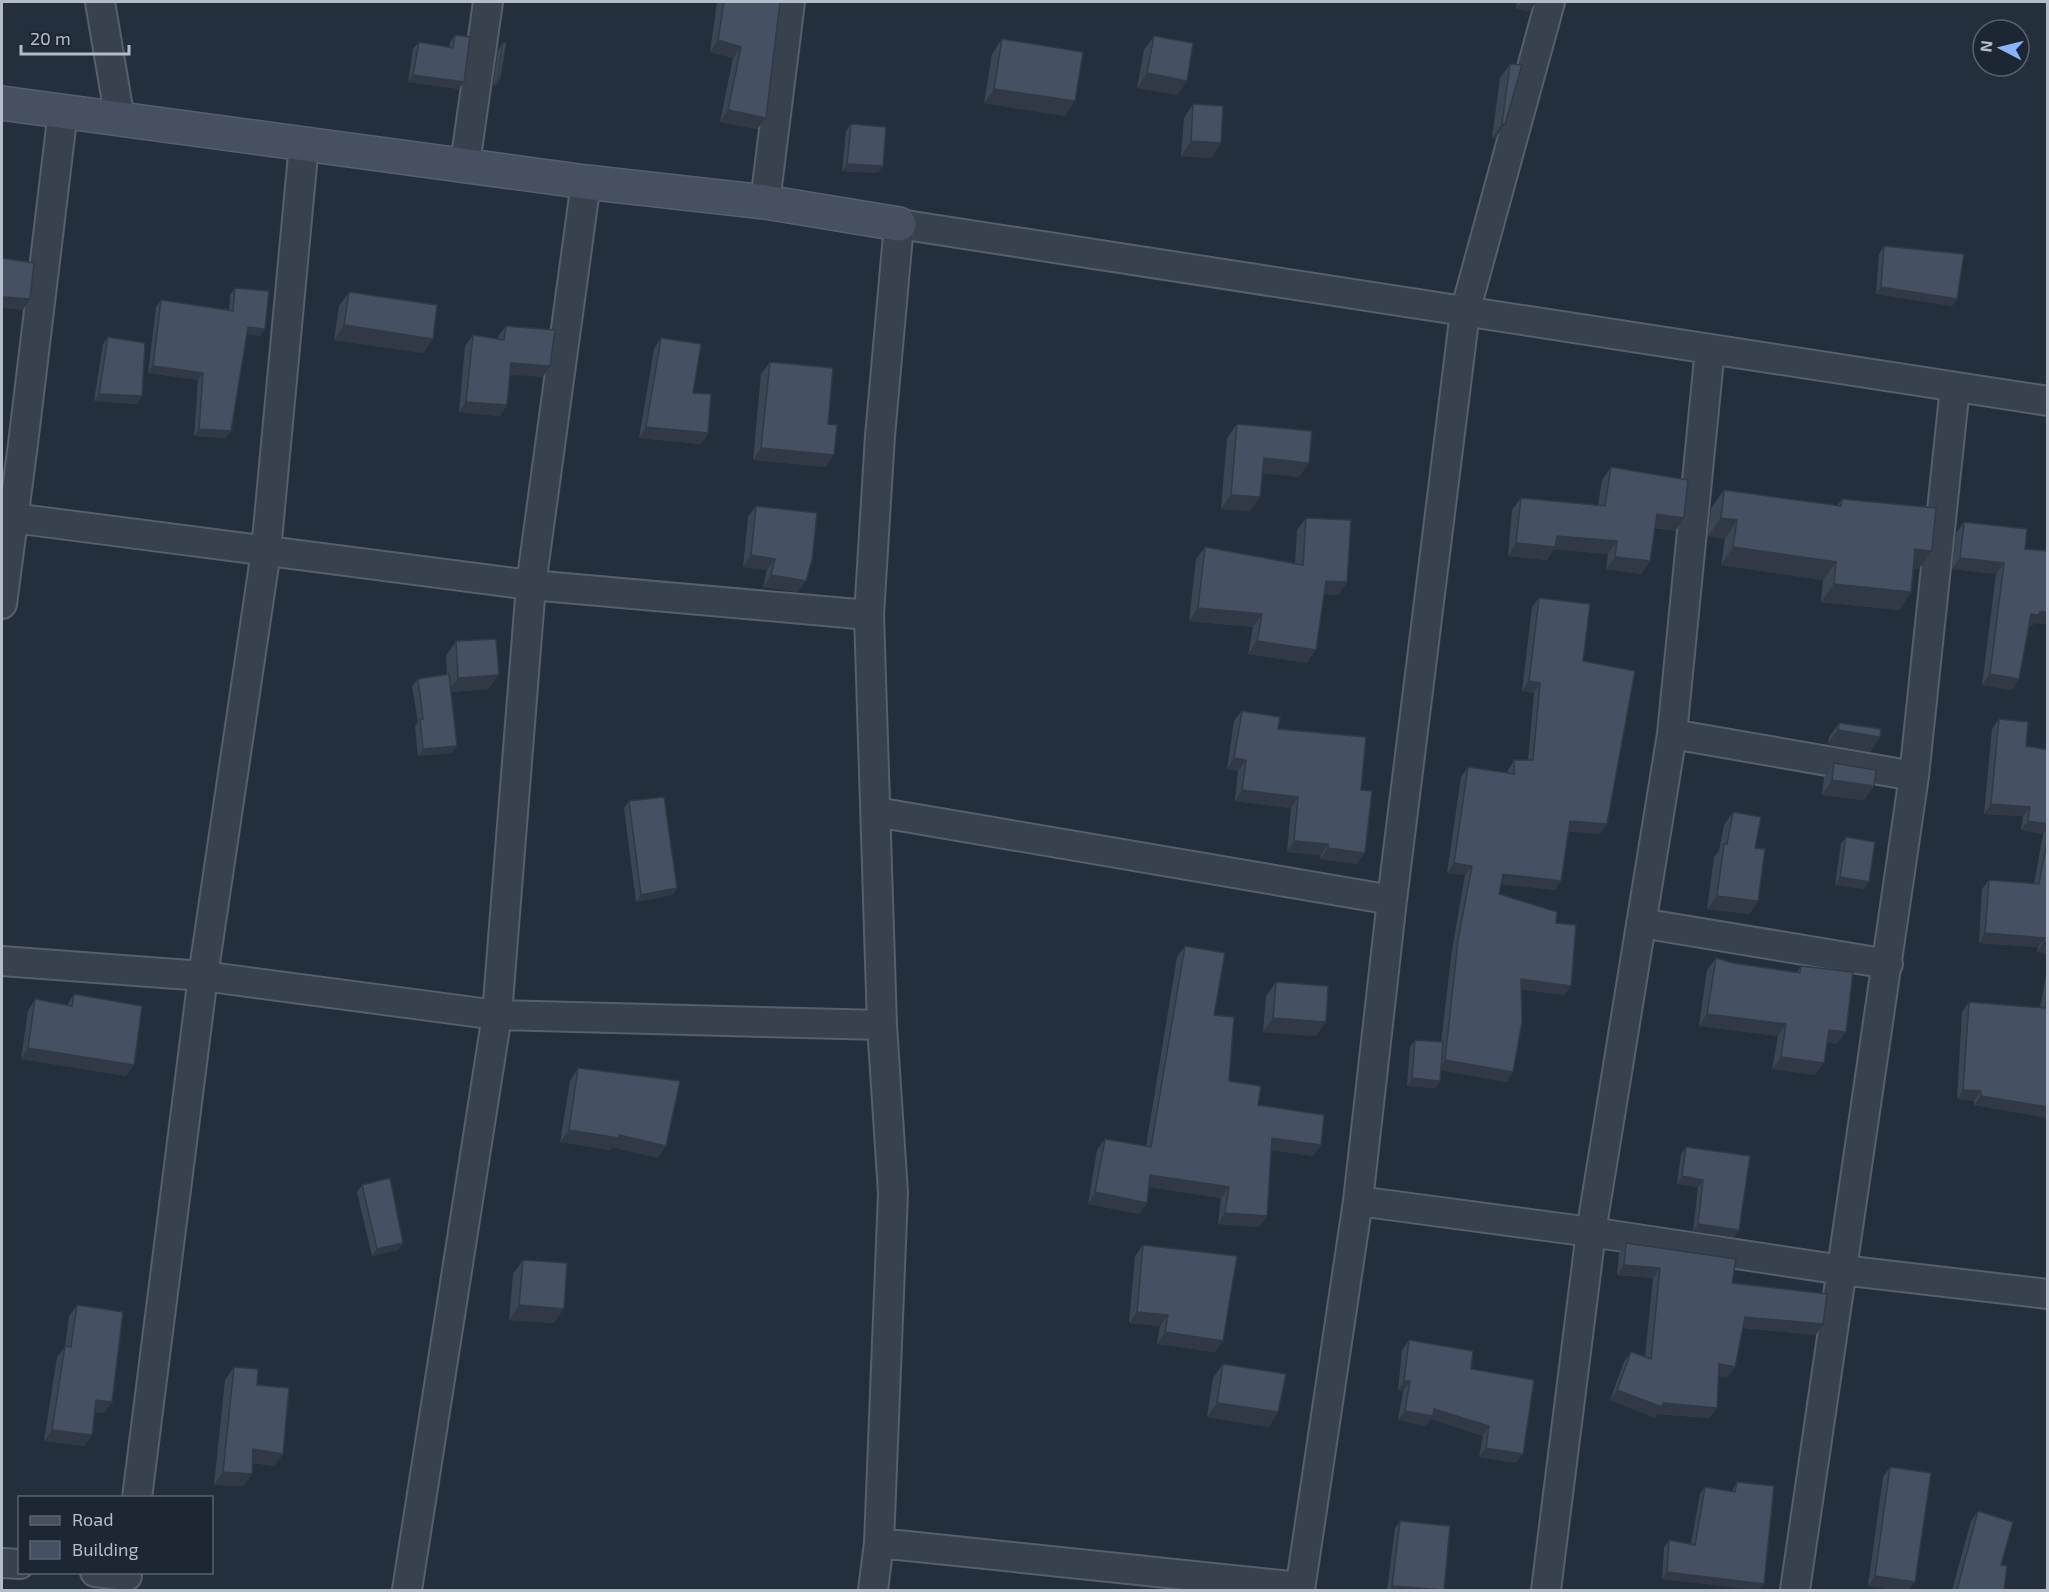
<svg xmlns="http://www.w3.org/2000/svg" width="2049" height="1592" font-family="'Exo 2',sans-serif">
<rect width="100%" height="100%" fill="#242f3e"/>
<g fill="none" stroke-linecap="round" stroke-linejoin="round">
<g stroke="#565f6c" stroke-width="32">
<path id="street" d="M100 2 120 120
M465 164 488 2
M765 202 790 2
M13 518 531 585 869 615
M2 604 23 444 63 111
M1672 734 1914 776
M876 812 1392 900
M1641 923 1888 964
M2 961 203 976 266 551 304 144
M1358 1201 1591 1232 1842 1270 2048 1294
M137 1498 203 976 497 1015 882 1025
M879 1543 1300 1587
M2 1563 20 1564
M95 1572 127 1576
M407 1590 497 1015 531 585 586 182
M873 1590 879 1543 893 1193 882 1025 869 615 880 436 899 224 2048 401
M1300 1590 1358 1201 1392 900 1465 312 1550 2
M1546 1590 1591 1232 1672 734 1710 349
M1795 1590 1914 776 1955 387"/>
</g>
<g stroke="#565f6c" stroke-width="36">
<path id="secondary" d="M2 103 586 182 765 202 899 224"/>
</g>
<use href="#street" stroke="#38414e" stroke-width="28"/>
<use href="#secondary" stroke="#465061" stroke-width="33"/>
</g>
<path fill="#3b4654" d="M717 2H780L766 118 757 129 720 122 733 58 710 52Z
M1517 2H1536L1530 11 1516 9Z
M455 35 459 89 408 82 413 49 419 42 449 47 450 42Z
M1154 36 1187 81 1177 95 1137 88 1144 50Z
M1002 39 1065 116 984 103 992 54Z
M503 43 500 79 495 87 493 86 498 50Z
M1510 64 1505 124 1495 139 1492 138 1500 78Z
M1193 104 1221 143 1211 158 1181 156 1184 118Z
M851 124 883 166 878 173 842 171 846 131Z
M1884 246 1957 299 1952 306 1876 294 1879 254Z
M235 288 265 329 260 336 247 334 231 431 226 438 194 436 198 380 148 373 156 307 161 300 229 310 230 295Z
M349 292 433 339 423 353 334 340 339 306Z
M506 326 543 377 510 374 507 405 500 416 459 412 465 346 473 335 498 339V336Z
M108 337 142 396 137 404 94 401 103 344Z
M661 338 693 393 708 433 701 444 639 438 654 349Z
M770 362 828 424 826 467 753 460 761 374Z
M1237 424 1299 477 1263 473 1250 511 1221 509 1227 438Z
M1611 467 1684 518 1675 531 1655 528 1650 561 1641 574 1606 569 1608 554 1554 549 1547 560 1508 556 1512 510 1521 498 1598 505 1602 480Z
M1724 490 1837 506 1842 499 1919 569 1913 568 1911 592 1899 610 1821 602 1823 580 1721 565 1725 539 1708 536 1711 508Z
M756 506 798 592 763 587 767 570 743 567 748 517Z
M1306 518 1347 582 1338 595 1324 594 1307 663 1248 654 1253 627 1189 621 1196 559 1205 547 1295 563 1297 530Z
M1964 522 2025 549 2048 551V624L2034 623 2032 626H2029L2012 690 1982 685 1996 574 1952 569 1956 533Z
M1539 598 1583 661 1607 824 1600 834 1568 831 1555 890 1501 884 1499 894 1556 923 1571 986 1564 995 1521 989 1507 1082 1440 1070V1081L1435 1088 1407 1086 1410 1047 1415 1040 1441 1042 1452 950 1465 875 1447 873 1461 777 1468 767 1507 773 1508 770 1514 760H1528L1534 693 1522 691 1532 607Z
M456 641 489 689 451 692 452 753 418 756 415 726 418 722 412 686 418 679 447 674 446 656Z
M1242 711 1278 729 1361 790 1357 864 1320 859 1321 855 1287 852 1291 808 1235 801 1238 771 1227 769 1234 721Z
M1999 719 2026 746 2048 750V954L2037 952 2038 947 1979 943 1982 889 1989 880 2034 884 2043 834 2021 830 2023 816 1984 814 1992 729Z
M1839 723 1880 737 1870 752 1828 744 1829 737Z
M1834 763 1874 786 1864 800 1822 795 1824 777Z
M629 801 677 888 672 895 636 902 624 808Z
M1733 812 1755 848 1758 901 1749 914 1707 909 1714 857 1719 851 1724 825Z
M1846 837 1869 882 1864 889 1835 885 1841 844Z
M1185 946 1214 1015 1229 1081 1258 1105 1321 1145 1313 1156 1271 1150 1267 1216 1259 1227 1218 1224 1221 1198 1149 1187 1147 1203 1139 1214 1088 1204 1097 1150 1105 1139 1146 1146 1177 957Z
M1716 958 1733 963 1797 972 1801 966 1837 1044 1827 1042 1815 1075 1772 1069 1778 1036 1699 1026 1707 970Z
M2048 965V1118L1974 1105V1101L1957 1099 1962 1012 1969 1002 2040 1008Z
M1276 982 1316 1036 1263 1032 1266 996Z
M74 994 126 1076 21 1059 28 1011 35 999 67 1005Z
M578 1068 658 1158 612 1147 610 1150 560 1142 570 1081Z
M1686 1147 1739 1230 1734 1237 1693 1231 1698 1187 1677 1184 1681 1154Z
M362 1185 403 1243 398 1250 372 1256 357 1192Z
M1626 1243 1732 1283 1816 1335 1743 1328 1728 1377 1719 1376 1717 1408 1709 1418 1657 1414 1655 1418 1610 1400 1624 1362 1631 1352 1645 1357 1653 1278 1617 1275 1619 1253Z
M1143 1245 1223 1341 1215 1352 1157 1344 1160 1326 1129 1323 1135 1256Z
M523 1260 554 1323 509 1320 513 1274Z
M77 1305 112 1402 104 1413 95 1412 92 1435 84 1446 44 1441 57 1357 65 1347 69 1316Z
M1409 1340 1471 1369 1516 1463 1479 1457 1483 1436 1431 1419 1426 1426 1398 1420 1403 1391 1398 1390 1402 1350Z
M1223 1364 1269 1427 1207 1417 1213 1378Z
M234 1367 257 1385 283 1454 274 1466 252 1463V1474L243 1486 214 1485 225 1380Z
M1890 1467 1915 1582 1868 1586 1883 1477Z
M1737 1482 1764 1584 1759 1590 1662 1579 1664 1547 1669 1540 1691 1544 1700 1494 1705 1487 1732 1491Z
M1978 1511 2001 1565 2004 1590H1952L1971 1521Z
M1400 1521 1444 1590H1387L1395 1528Z"/>
<path fill="#303945" d="M1521 2 1535 4 1530 11 1516 9Z
M718 40 741 47 733 58 710 52Z
M1147 73 1187 81 1177 95 1137 88Z
M413 75 464 82 459 89 408 82Z
M498 79H500L495 87 493 86Z
M994 89 1075 101 1065 116 984 103Z
M728 110 766 118 757 129 720 122Z
M1502 124H1505L1495 139 1492 138Z
M1191 141 1221 143 1211 158 1181 156Z
M847 164 883 166 878 173 842 171Z
M1881 287 1957 299 1952 306 1876 294Z
M4 297 30 299 23 310 2 308Z
M344 325 433 339 423 353 334 340Z
M248 327 265 329 260 336 243 334Z
M511 363 550 366 543 377 503 374Z
M153 366 203 373 198 380 148 373Z
M99 394 142 396 137 404 94 401Z
M466 402 507 405 500 416 459 412Z
M646 427 708 433 701 444 639 438Z
M199 429 231 431 226 438 194 436Z
M761 448 834 455 826 467 753 460Z
M1264 458 1309 463 1299 477 1255 473Z
M1231 495 1260 497 1250 511 1221 509Z
M1657 514 1684 518 1675 531 1649 526Z
M1721 518 1737 520 1725 539 1708 536Z
M1557 536 1617 541 1608 554 1554 549 1547 560 1508 556 1516 543Z
M1733 547 1836 562 1823 580 1721 565Z
M1915 549 1932 551 1919 569 1903 567Z
M751 555 775 559 767 570 743 567Z
M1615 557 1650 561 1641 574 1606 569Z
M1960 558 2004 563 1996 574 1952 569Z
M771 575 806 581 798 592 763 587Z
M1326 581 1347 582 1338 595 1317 594Z
M1834 584 1911 592 1899 610 1821 602Z
M1198 608 1262 614 1253 627 1189 621Z
M2040 612H2048V624L2034 623 2032 626 2023 625 2031 614Z
M1257 641 1316 650 1307 663 1248 654Z
M1990 674 2019 679 2012 690 1982 685Z
M499 675 489 689 448 692 458 678Z
M1529 681 1540 683 1534 693 1522 691Z
M1838 730 1880 737 1870 752 1828 744Z
M457 746 452 753 418 756 423 749Z
M1234 758 1246 760 1238 771 1227 769Z
M1832 780 1874 786 1864 800 1822 795Z
M1242 790 1298 797 1291 808 1235 801Z
M1991 804 2030 807 2023 816 1984 814Z
M1570 821 1607 824 1600 834 1563 831Z
M2028 821 2048 824V827L2043 834 2021 830Z
M1294 841 1328 844 1321 855 1287 852Z
M1328 848 1365 853 1357 864 1320 859Z
M1454 863 1472 866 1465 875 1447 873Z
M1503 874 1561 881 1555 890 1496 883Z
M1840 877 1869 882 1864 889 1835 885Z
M677 888 672 895 636 902 641 895Z
M1717 896 1758 901 1749 914 1707 909Z
M1985 933 2045 938 2038 947 1979 943Z
M2044 942 2048 943V954L2037 952Z
M1521 979 1571 986 1564 995 1514 988Z
M1707 1014 1786 1024 1778 1036 1699 1026Z
M1273 1018 1326 1022 1316 1036 1263 1032Z
M1829 1030 1846 1032 1837 1044 1821 1042Z
M28 1048 134 1065 126 1076 21 1059Z
M1781 1057 1824 1063 1815 1075 1772 1069Z
M1445 1060 1513 1072 1507 1082 1438 1070Z
M1412 1078 1440 1081 1435 1088 1407 1086Z
M1963 1090 1981 1091 1974 1101 1957 1099Z
M1981 1096 2048 1107V1118L1974 1105Z
M569 1130 619 1135 666 1146 658 1158 612 1147 610 1150 560 1142Z
M1272 1138 1321 1145 1313 1156 1264 1149Z
M1150 1175 1229 1187 1221 1198 1142 1186Z
M1682 1176 1703 1180 1698 1187 1677 1184Z
M1095 1192 1147 1203 1139 1214 1088 1204Z
M1225 1213 1267 1216 1259 1227 1218 1224Z
M1698 1224 1739 1230 1734 1237 1693 1231Z
M403 1243 398 1250 372 1256 377 1249Z
M1624 1265 1660 1268 1653 1278 1617 1275Z
M519 1305 564 1309 554 1323 509 1320Z
M1137 1312 1168 1315 1160 1326 1129 1323Z
M1745 1317 1823 1324 1816 1335 1738 1327Z
M1165 1332 1223 1341 1215 1352 1157 1344Z
M1719 1364 1735 1367 1728 1377 1712 1374Z
M1404 1381H1410L1403 1391 1398 1390Z
M1617 1390 1717 1408 1709 1418 1657 1414 1655 1418 1610 1400Z
M96 1400 112 1402 104 1413 88 1411Z
M1217 1403 1278 1412 1269 1427 1207 1417Z
M1434 1409 1489 1426 1483 1436 1431 1419 1426 1426 1398 1420 1405 1411Z
M52 1430 92 1435 84 1446 44 1441Z
M1486 1448 1523 1454 1516 1463 1479 1457Z
M253 1449 283 1454 274 1466 244 1461Z
M223 1472 252 1474 243 1486 214 1485Z
M1667 1572 1764 1584 1759 1590H1755L1662 1579Z
M1875 1576 1915 1582 1909 1590H1894L1868 1586Z
M1392 1586 1440 1590H1389Z"/>
<path fill="#455162" stroke="#303945" stroke-width="1.5" d="M724 2H780L766 118 728 110 741 47 718 40Z
M1521 2H1536L1535 4Z
M455 35 470 37 464 82 413 75 419 42 453 48Z
M1154 36 1193 43 1187 81 1147 73Z
M1002 39 1083 52 1075 101 994 89Z
M503 43H506L500 79H498Z
M1510 64 1522 65 1505 124H1502Z
M1193 104 1223 106 1221 143 1191 141Z
M851 124 886 127 883 166 847 164Z
M1884 246 1964 254 1957 299 1881 287Z
M2 258 34 263 30 299 4 297 2 310Z
M235 288 269 291 265 329 248 327 231 431 199 429 203 373 153 366 161 300 233 311Z
M349 292 437 305 433 339 344 325Z
M506 326 555 330 550 366 511 363 507 405 466 402 473 335 504 340Z
M108 337 145 343 142 396 99 394Z
M661 338 701 344 693 393 711 394 708 433 646 427Z
M770 362 833 368 828 424 837 425 834 455 761 448Z
M1237 424 1312 431 1309 463 1264 458 1260 497 1231 495Z
M1611 467 1688 480 1684 518 1657 514 1650 561 1615 557 1617 541 1557 536 1555 547 1516 543 1521 498 1605 506Z
M1724 490 1841 506 1842 499 1936 508 1932 551 1915 549 1911 592 1834 584 1836 562 1733 547 1737 520 1721 518Z
M756 506 817 513 812 560 806 581 771 575 775 559 751 555Z
M1306 518 1351 520 1347 582 1326 581 1316 650 1257 641 1262 614 1198 608 1205 547 1303 565Z
M1964 522 2027 529 2025 549 2048 551V612H2040L2039 615 2031 614 2019 679 1990 674 2004 563 1960 558Z
M1539 598 1590 604 1583 661 1635 671 1607 824 1570 821 1561 881 1503 874 1499 894 1557 912 1556 923 1576 925 1571 986 1521 979 1522 1022 1513 1072 1445 1060 1458 940 1472 866 1454 863 1468 767 1514 774V760H1533L1540 683 1529 681Z
M496 639 499 675 458 678 456 641Z
M449 674 457 746 423 749 420 719H423L418 679Z
M1242 711 1280 717 1278 729 1366 737 1361 790 1372 791 1365 853 1328 848V844L1294 841 1298 797 1242 790 1246 760 1234 758Z
M1999 719 2028 722 2026 746 2048 750V824L2028 821 2030 807 1991 804Z
M1839 723 1881 729 1880 737 1838 730Z
M1834 763 1876 770 1874 786 1832 780Z
M664 797 677 888 641 895 629 801Z
M1733 812 1761 817 1755 848 1765 849 1758 901 1717 896 1724 844H1727Z
M2048 836V943L2044 942 2045 938 1985 933 1989 880 2039 884Z
M1846 837 1875 842 1869 882 1840 877Z
M1185 946 1225 953 1214 1015 1234 1017 1229 1081 1261 1086 1258 1105 1324 1115 1321 1145 1272 1138 1267 1216 1225 1213 1229 1187 1150 1175 1147 1203 1095 1192 1105 1139 1151 1147Z
M1716 958 1733 963 1800 973 1801 966 1853 972 1846 1032 1829 1030 1824 1063 1781 1057 1786 1024 1707 1014Z
M1276 982 1328 986 1326 1022 1273 1018Z
M74 994 142 1006 134 1065 28 1048 35 999 72 1006Z
M2048 995V1107L1981 1096V1091L1963 1090 1969 1002 2045 1008Z
M1415 1040 1443 1042 1440 1081 1412 1078Z
M578 1068 680 1081 666 1146 619 1135V1138L569 1130Z
M1686 1147 1750 1156 1739 1230 1698 1224 1703 1180 1682 1176Z
M390 1178 403 1243 377 1249 362 1185Z
M1626 1243 1736 1259 1732 1283 1827 1294 1823 1324 1745 1317 1735 1367 1719 1364 1717 1408 1663 1403 1662 1407 1617 1390 1631 1352 1651 1359 1660 1268 1624 1265Z
M1143 1245 1237 1256 1223 1341 1165 1332 1168 1315 1137 1312Z
M523 1260 567 1263 564 1309 519 1305Z
M77 1305 123 1312 112 1402 96 1400 92 1435 52 1430 65 1346 71 1347Z
M1409 1340 1473 1351 1471 1369 1534 1380 1523 1454 1486 1448 1489 1426 1434 1409 1433 1416 1405 1411 1410 1381H1404Z
M1223 1364 1286 1374 1278 1412 1217 1403Z
M234 1367 258 1369 257 1385 289 1388 283 1454 253 1449 252 1474 223 1472Z
M1890 1467 1931 1473 1915 1582 1875 1576Z
M1737 1482 1774 1486 1764 1584 1667 1572 1669 1540 1695 1545 1705 1487 1735 1492Z
M1978 1511 2013 1522 2001 1565 2007 1566 2004 1590H1957Z
M1400 1521 1450 1526 1444 1590 1392 1586Z"/>
<rect width="2049" height="1592" fill="none" stroke="#b4bcc9" stroke-width="6"/>
<rect x="18" y="1496" width="195" height="78" fill="#1d2633" stroke="#59626f" stroke-width="1.5"/>
<rect x="30" y="1516" width="30" height="9" fill="#465061" stroke="#59626f" stroke-width="1.5"/>
<text x="72" y="1526" font-size="18" fill="#b4bcc9">Road</text>
<rect x="30" y="1541" width="30" height="18" fill="#455162" stroke="#59626f" stroke-width="1.5"/>
<text x="72" y="1556" font-size="18" fill="#b4bcc9">Building</text>
<g transform="translate(2001 48) rotate(277)"><circle r="28" fill="#1d2633" stroke="#59626f" stroke-width="1.5"/>
<path d="M0-4.5L10 22L0 15L-10 22Z" fill="#8ab4f8"/>
<text y="-9" font-size="16" font-weight="bold" text-anchor="middle" fill="#b4bcc9">N</text>
</g>
<path d="M21 45v9h108v-9" fill="none" stroke="#b4bcc9" stroke-width="3"/>
<text x="30" y="45" font-size="18" fill="#b4bcc9" stroke="#1d2633" stroke-width="4.5" paint-order="stroke">20 m</text>
</svg>
